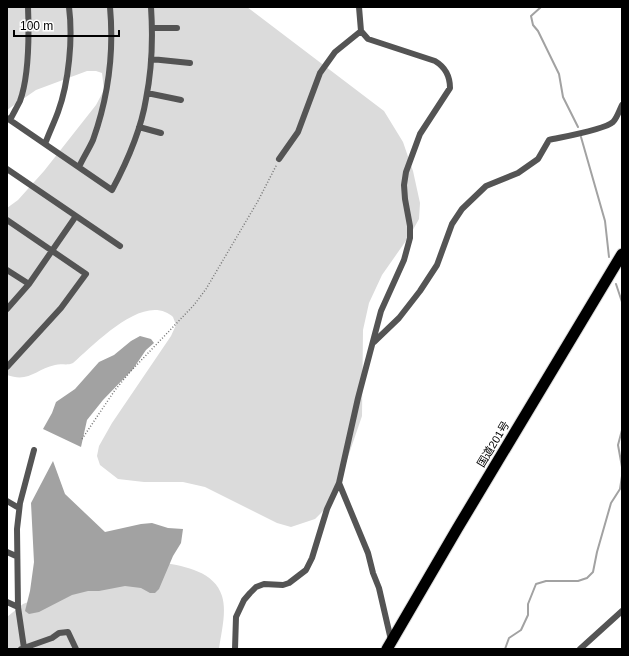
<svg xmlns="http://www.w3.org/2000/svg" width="629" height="656" font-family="Arial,'Noto Sans JP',sans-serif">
<rect width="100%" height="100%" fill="#fff"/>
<path fill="#dbdbdb" d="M7 7H247L384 111 403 142 413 171 420 203 419 219 410 235 382 275 369 303 363 330 362 416 338 486 324 510 315 519 291 527 277 523 205 487 183 482H144L118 479 100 465 97 456 99 446 112 423 171 336 176 325 173 317C171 315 168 313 165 312 136 300 93 346 73 363 66 366 62 363 55 365 36 369 29 383 7 375V208L18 200 44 171 96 105 104 90 102 73 96 71H87L36 90 7 110Z
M164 563C185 566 215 572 222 596 227 612 221 633 219 649H7V617L23 604 62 589Z"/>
<path fill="#a2a2a2" d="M140 336 151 339 154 343 146 350 133 369 103 400 87 420 81 447 43 429 52 413 56 402 75 389 99 362 114 355 131 341Z
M53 461 65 494 105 532 141 524 152 523 168 528 183 529 181 543 173 556 159 589 155 593H150L141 588 125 586 99 591H88L72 595 39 612 29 614 25 611 30 591 34 562 31 503Z"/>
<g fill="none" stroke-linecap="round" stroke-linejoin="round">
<path stroke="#a2a2a2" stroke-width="2" d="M541 7 531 16 533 25 538 31 559 74 563 97 578 127
M581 137 605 221 609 257
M616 284 622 302
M622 430 618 445 622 467
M505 649 509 638 521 630 528 615V604L536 584 546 581H578L587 578 593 572 597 552 611 503 620 489 622 476"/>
<g stroke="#dbdbdb" stroke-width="13">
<path id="trunk" d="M387 649 457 529 622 254"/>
</g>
<path stroke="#767676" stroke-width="1.5" stroke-dasharray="1 2" stroke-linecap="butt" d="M82 439 115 390 130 372 194 305 206 289 258 201 277 164"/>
<path stroke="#545454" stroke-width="6" d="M152 28H177
M151 59 190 63
M147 93 181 100
M7 118 112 190C127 162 141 130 146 99 152 69 153 37 151 7
M10 120C13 114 17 107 20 101 29 76 29 33 28 7
M139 127 161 133
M45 144C49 133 54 123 58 112 69 82 73 38 69 7
M279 159 298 132 320 73 335 52 361 31
M79 167C83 158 89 149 93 140 108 98 114 51 110 7
M7 169 120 246
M7 220 86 274 61 308 7 367
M7 270 29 284
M7 309 29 284 76 216
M374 342 399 318 420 291 437 265 452 224 462 209 486 186 518 173 538 159 549 140C562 137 604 130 613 122 617 118 619 111 622 105
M339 483 368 553 373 573 379 588 391 640
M7 501 19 508
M7 552 16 556
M7 602 18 607
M24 648 18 607 17 529 20 503 34 450
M21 649 52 638 59 633 68 632 76 649
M235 649 236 617 244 600 250 593 256 587 264 584 283 585 289 583 306 570 312 558 327 509 339 483 358 398 381 311 404 260 410 238V226L405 199 404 185 406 172 420 134 450 88C450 76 445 67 435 61L368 39 361 31 359 7
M580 649 622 611"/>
<use href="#trunk" stroke="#000" stroke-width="11"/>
</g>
<g text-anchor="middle" stroke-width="3" stroke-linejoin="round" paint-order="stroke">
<g font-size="11" fill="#000" stroke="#fff">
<text transform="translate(493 444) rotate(-59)" y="4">国道201号</text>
</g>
</g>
<rect width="629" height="656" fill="none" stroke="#000000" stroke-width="16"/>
<path d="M14 30v6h105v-6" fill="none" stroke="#000000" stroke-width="2"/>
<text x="20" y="30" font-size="12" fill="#000000" stroke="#ffffff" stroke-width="3" paint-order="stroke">100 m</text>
</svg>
